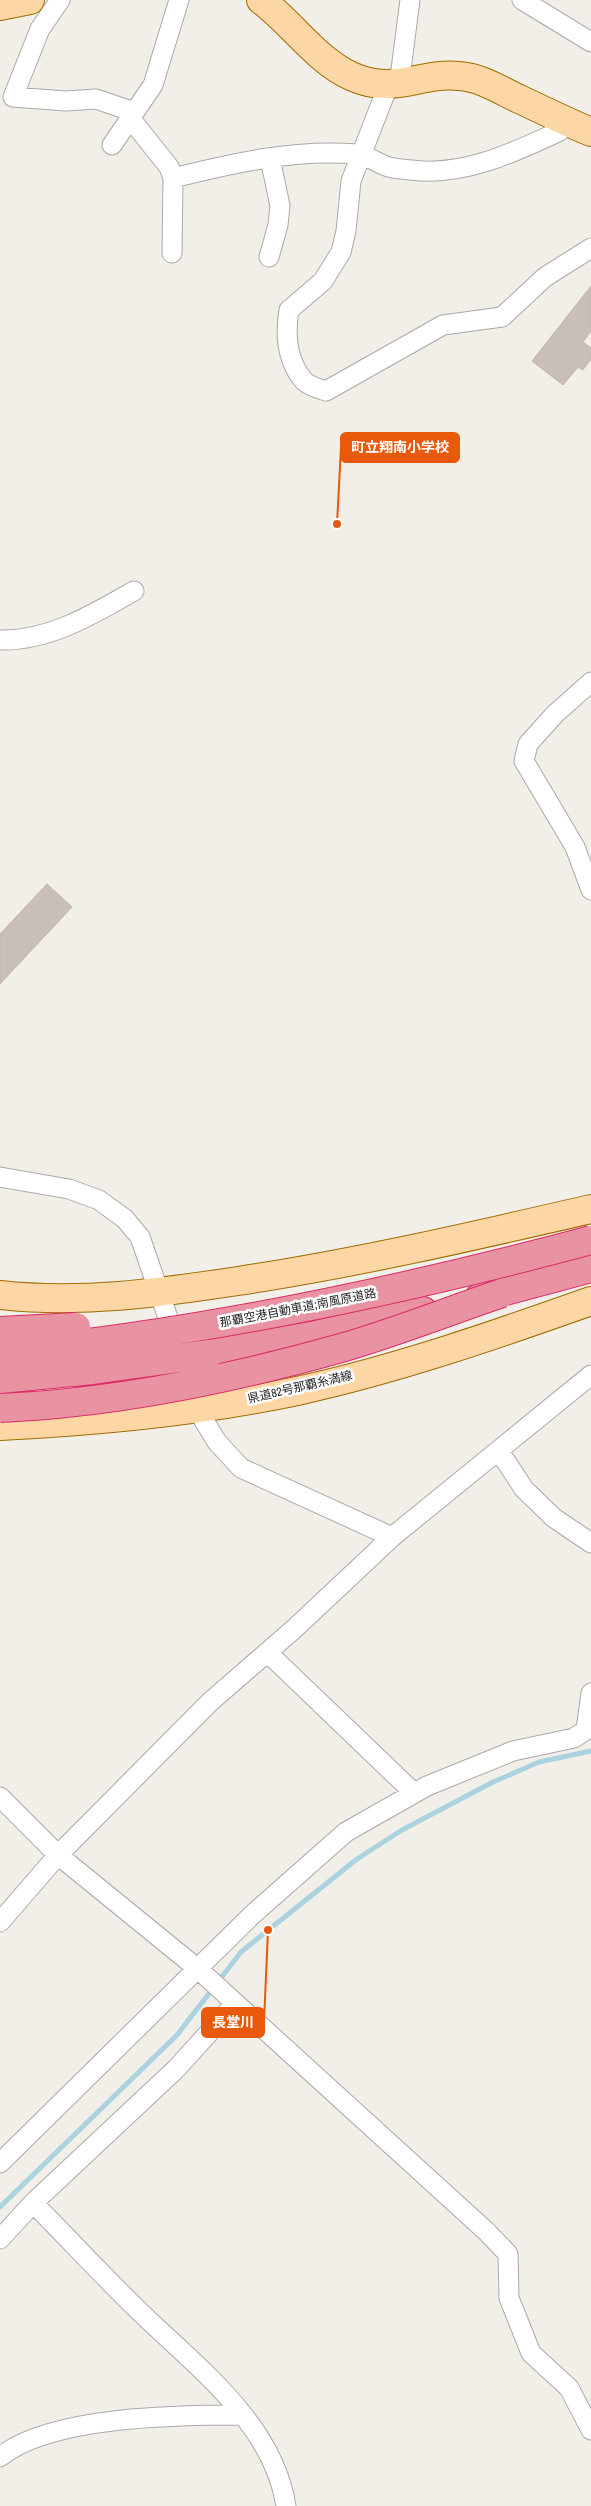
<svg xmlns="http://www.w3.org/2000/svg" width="591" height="2506" font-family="'Archivo Narrow','Noto Sans JP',sans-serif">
<rect width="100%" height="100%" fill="#f2efe9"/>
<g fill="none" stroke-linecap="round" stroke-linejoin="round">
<path stroke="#aad3df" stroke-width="5" d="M0 2207 177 2035 241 1952 357 1859 402 1830 493 1782 539 1762 591 1751"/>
</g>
<path fill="#c7bfb8" stroke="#c4b6ab" d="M591 286V331L583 342 591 348V359L583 370 578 367 563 385 532 361Z
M47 884 72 907 0 984V934Z"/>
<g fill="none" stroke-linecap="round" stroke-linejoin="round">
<g stroke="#a9a9a9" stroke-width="21">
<path id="minor" d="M60 0 40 29 13 97 66 101 96 99 134 112
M522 0 591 42
M399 85 410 0
M388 86 351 181 346 231 341 252 323 281 289 310C285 334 287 361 304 381 309 386 319 389 326 391L443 325 502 317 545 277 591 248
M130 118 169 167 173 178 172 253
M112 145 153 85 179 0
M173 178C233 163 294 149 357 154 368 155 378 164 389 167 396 169 404 169 411 170 463 177 515 152 560 131L564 121
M269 257 278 225 280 206 270 158
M0 640C49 641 92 615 134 591
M591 682 555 714 528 744 524 761 575 847 591 890
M0 1177 69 1189 99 1200 125 1219 140 1237 176 1341
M194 1399 197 1409 217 1442 241 1468 392 1537
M499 1451 524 1489 554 1518 591 1543
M267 1652 414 1793
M0 1797 58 1855 198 1969 487 2232 508 2254 509 2298 531 2353 569 2388 591 2430
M0 1922 58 1855 210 1702 294 1629 392 1537 591 1375
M0 2163 253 1914 346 1832 427 1786 513 1751 574 1738 586 1730 591 1693
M33 2203C68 2238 102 2275 137 2309 194 2365 273 2422 286 2506
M0 2239 33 2203 176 2069 235 2004
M0 2457C50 2416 179 2415 242 2415"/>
</g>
<g stroke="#a06b00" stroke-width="30">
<path id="primary" d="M261 0C292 23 316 60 351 76 394 96 418 72 459 76 480 77 500 90 519 99 543 110 567 122 591 132
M0 6 30 0
M0 1295C80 1304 159 1293 238 1281 357 1263 474 1236 591 1209
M0 1426C100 1421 199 1412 297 1391 397 1369 495 1335 591 1301"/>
</g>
<g stroke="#dc2a67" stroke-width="30">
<path id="motorway" d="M479 1298 591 1268
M208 1354 316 1335 423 1311"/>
</g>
<use href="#minor" stroke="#fff" stroke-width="19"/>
<use href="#primary" stroke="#fcd6a4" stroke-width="28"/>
<use href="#motorway" stroke="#e892a2" stroke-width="28"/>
<g stroke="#dc2a67" stroke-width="30" stroke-linecap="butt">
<path id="motorway-bridge" d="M0 1331 76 1327
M0 1353C200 1334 397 1292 591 1240
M0 1379 93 1370 208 1354
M0 1408C115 1403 231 1379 341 1348 396 1332 449 1311 502 1293"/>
</g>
<use href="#motorway-bridge" stroke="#e892a2" stroke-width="28"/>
</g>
<g text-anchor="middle" stroke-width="5" stroke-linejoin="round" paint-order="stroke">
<g font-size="12" fill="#222" stroke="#fff">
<text transform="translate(298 1308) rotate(-11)" y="4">那覇空港自動車道;南風原道路</text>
<text transform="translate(300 1387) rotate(-13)" y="4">県道82号那覇糸満線</text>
</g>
</g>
<path fill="none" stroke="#e8590c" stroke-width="2" d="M337 524L341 447M268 1930L264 2022"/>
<g fill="#e8590c" stroke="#fff" stroke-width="2">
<circle cx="337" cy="524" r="5"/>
<circle cx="268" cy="1930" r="5"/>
</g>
<g fill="#e8590c" stroke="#e8590c" stroke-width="2">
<rect x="341" y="433" width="118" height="29" rx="5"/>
<rect x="202" y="2008" width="62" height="29" rx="5"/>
</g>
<g font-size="14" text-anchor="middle" font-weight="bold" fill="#fff">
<text x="400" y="452">町立翔南小学校</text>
<text x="233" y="2027">長堂川</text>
</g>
</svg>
